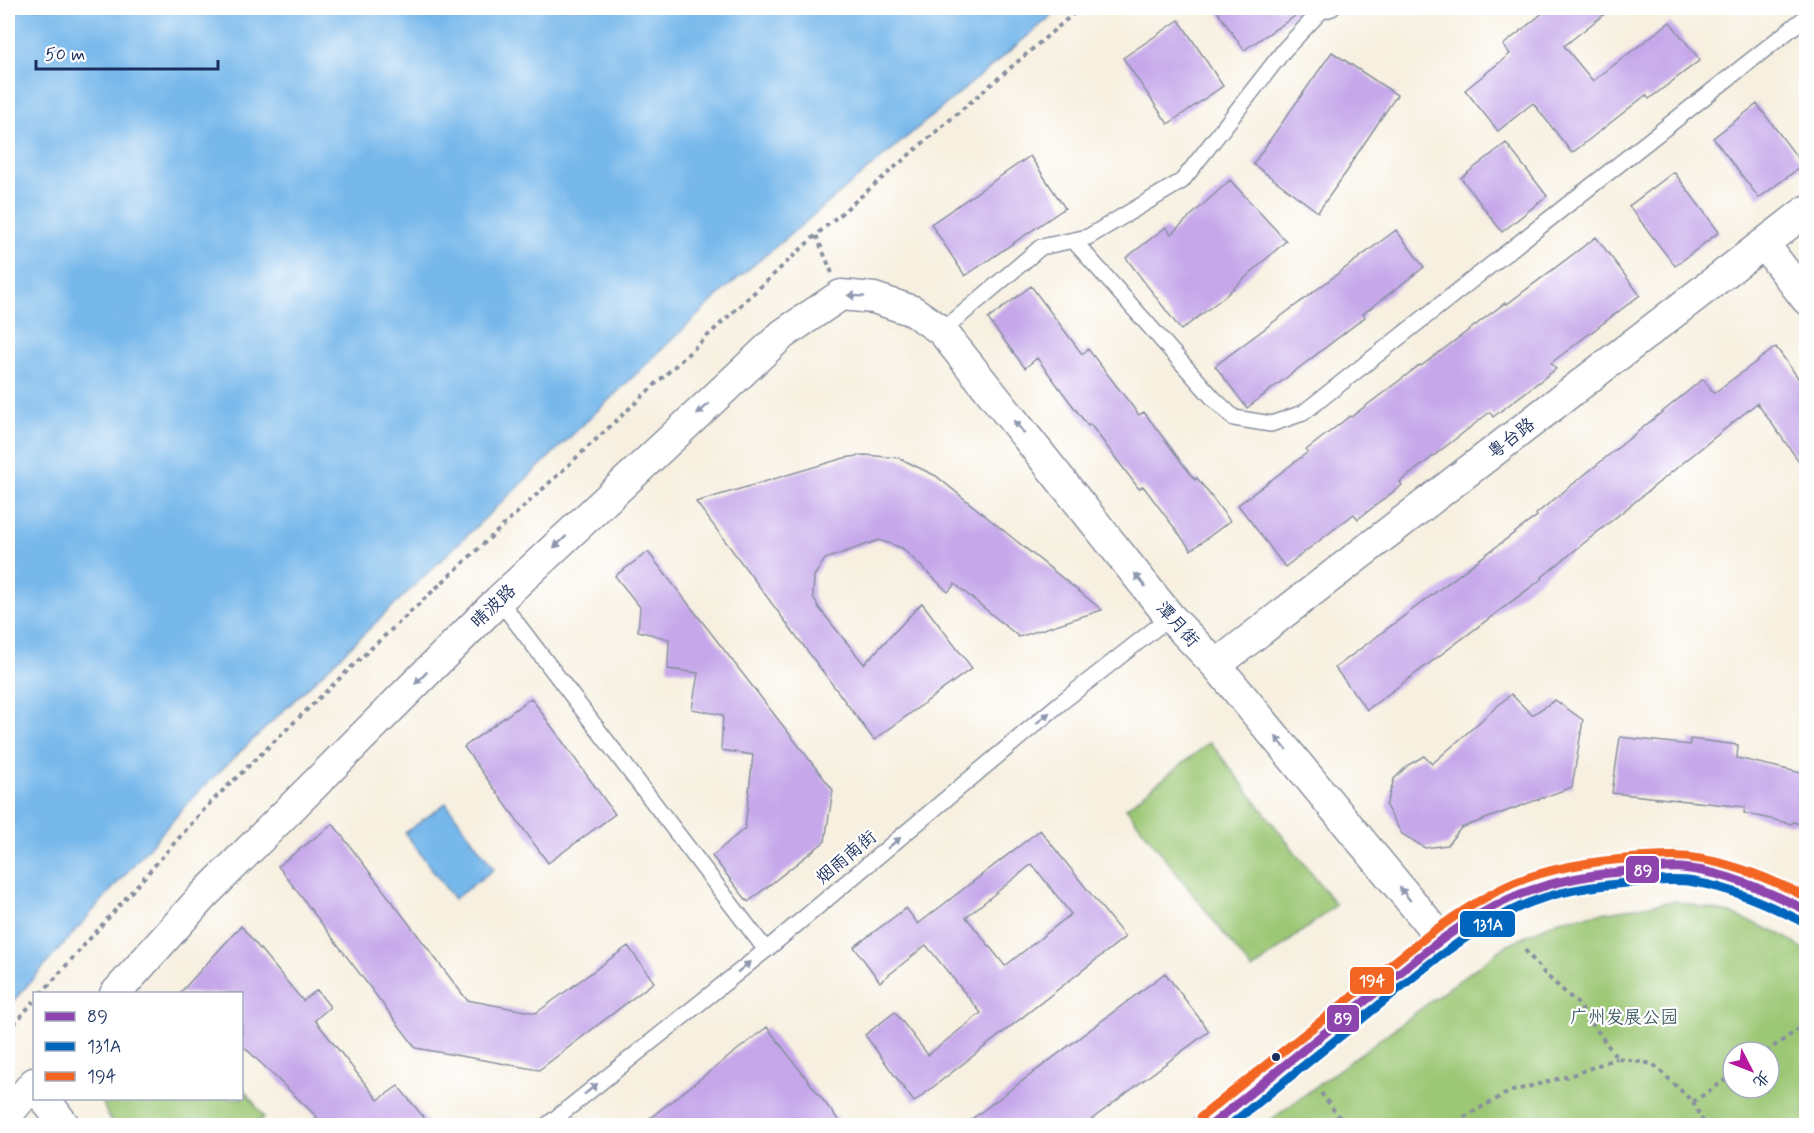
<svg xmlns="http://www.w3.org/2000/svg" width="1814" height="1133" font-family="Mynerve,'LXGW WenKai TC',sans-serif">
<rect width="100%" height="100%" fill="#fff"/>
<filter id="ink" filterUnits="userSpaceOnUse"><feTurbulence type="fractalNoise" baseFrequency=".0167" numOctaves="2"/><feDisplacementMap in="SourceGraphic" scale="12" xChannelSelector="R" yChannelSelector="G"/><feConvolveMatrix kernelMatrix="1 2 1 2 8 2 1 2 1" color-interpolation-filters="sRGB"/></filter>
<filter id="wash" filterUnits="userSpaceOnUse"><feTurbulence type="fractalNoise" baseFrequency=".008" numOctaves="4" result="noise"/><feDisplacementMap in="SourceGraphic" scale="24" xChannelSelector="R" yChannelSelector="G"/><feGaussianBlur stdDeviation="1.35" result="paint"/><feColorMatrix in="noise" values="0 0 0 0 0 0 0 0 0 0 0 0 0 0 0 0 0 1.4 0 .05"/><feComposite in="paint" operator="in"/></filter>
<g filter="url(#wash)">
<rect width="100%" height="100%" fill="#f7f0e0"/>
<path fill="#9cc774" stroke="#5c7b69" stroke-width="1.5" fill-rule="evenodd" d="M1210 742 1336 905 1252 970 1126 808Z
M1674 901 1730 913 1782 935 1806 951V1125H1264L1507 945 1559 920ZM1733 1052H1769V1088H1733Z
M242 1087 264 1117 256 1125H116L108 1116 101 1099 242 1098Z"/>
<path fill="#77b8eb" stroke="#4974a4" stroke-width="1.5" d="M8 8H1061L724 290 195 795 8 1007Z
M446 803 494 869 454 899 405 833Z"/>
<g id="blocks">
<path fill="#c6a8ea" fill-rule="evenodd" d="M1215 8H1307L1244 50Z
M1549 8H1612L1564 46 1593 81 1670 22 1700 60 1649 99 1646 95 1572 153 1533 103 1498 131 1465 90 1510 54 1503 45Z
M1179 20 1223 86 1168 124 1123 58Z
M1332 52 1397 95 1349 166 1350 167 1318 212 1253 164Z
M1757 104 1803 165 1759 198 1713 138Z
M1506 143 1547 196 1502 232 1461 178Z
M1030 156 1065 208 965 276 931 224Z
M1674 172 1719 232 1675 266 1629 206Z
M1230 180 1286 241 1224 297 1181 330 1126 258 1166 227 1171 234Z
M1396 230 1424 267 1363 314 1365 317 1247 408 1215 366Z
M1596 237 1640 295 1551 363 1556 369 1493 417 1490 412 1400 482 1402 485 1358 519 1354 514 1285 567 1238 505 1308 452 1306 450 1350 416 1351 417 1420 365 1421 366 1505 303 1507 304Z
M1031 286 1082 354 1088 349 1139 415 1144 412 1195 480 1197 478 1230 521 1191 550 1143 486 1139 489 1090 424 1088 426 1037 358 1025 368 988 319Z
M1776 347 1806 389V471L1757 403 1542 577 1543 578 1367 710 1335 668 1537 516 1536 514 1703 379 1714 393Z
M865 455 899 458 936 476 1102 610 1019 637 955 584 948 592 902 548 879 540 825 559 814 576 813 596 819 608 864 664 922 603 972 668 874 740 696 502 844 458Z
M648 552 833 790 825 841 748 902 712 856 745 828 753 755 721 750 723 715 692 709 698 673 668 669 669 639 638 631 640 607 615 576Z
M1511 694 1532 715 1555 700 1583 720 1572 787 1461 828 1447 845 1425 848 1402 834 1386 806 1394 779 1408 765 1424 756 1432 764Z
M531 698 615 814 548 863 464 747Z
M1620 737 1690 745V739L1738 745 1737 758 1806 774V826L1793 822 1792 824 1744 813 1745 807 1612 793Z
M333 824 467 1000 536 1013 628 946 654 982 539 1070 416 1048 278 866Z
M1040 830 1125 937 914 1102 865 1035 895 1012 928 1055 981 1013 926 945 880 982 854 947 906 908 918 924ZM1032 864 1071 914 1005 966 966 917Z
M241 926 303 1001 317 990 330 1007 315 1020 378 1100 398 1086 430 1125H308L317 1117 242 1045V993H180Z
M1165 973 1209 1031 1084 1125H964Z
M767 1027 842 1125H641Z"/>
</g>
</g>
<g filter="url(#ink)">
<use href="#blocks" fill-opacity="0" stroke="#89909f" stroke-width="1.5"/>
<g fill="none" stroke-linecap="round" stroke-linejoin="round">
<g stroke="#89909f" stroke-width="18">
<path id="service" d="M1074 241 1213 398 1234 418 1271 424 1303 413 1806 17
M942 331 1041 247 1088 237 1182 181 1285 49 1320 12 1332 8
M499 600 766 950
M546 1126 766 950 1058 705 1170 617"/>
</g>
<g stroke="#89909f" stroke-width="33">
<path id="minor" d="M1764 244 1806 299
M1216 665 1806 211
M115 994 202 897 499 600 783 334 841 295 874 298 913 311 942 331 1170 617 1216 665 1442 939
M44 1098 65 1126
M8 1114 34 1083"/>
</g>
<g stroke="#89909f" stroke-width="36">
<path id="secondary" d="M1209 1126 1442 939C1464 925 1485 911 1508 899 1547 881 1599 872 1641 870 1654 869 1669 867 1682 868 1726 873 1767 890 1806 910"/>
</g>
<path stroke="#89909f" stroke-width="4" stroke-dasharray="4.5 4.5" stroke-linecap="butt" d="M832 273 816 235 1080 8
M1525 950 1545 974 1577 1003 1617 1058 1653 1064 1693 1102 1705 1126
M41 994 208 805 364 655 816 235
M8 1031 34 1001
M1766 1052 1806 1024
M1321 1093 1346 1126
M1693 1102 1733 1075
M1332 1126 1341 1119
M1448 1126 1509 1092 1572 1075 1617 1058"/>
<use href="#service" stroke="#fff" stroke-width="15"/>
<use href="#minor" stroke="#fff" stroke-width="30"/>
<use href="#secondary" stroke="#fff" stroke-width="33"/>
<g stroke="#fff" stroke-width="14">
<path id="bus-1" d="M1210 1126C1261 1084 1313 1042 1365 1001 1411 964 1456 923 1509 899 1551 880 1596 873 1641 870 1655 869 1669 867 1682 868 1726 872 1767 891 1806 910"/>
</g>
<g stroke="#fff" stroke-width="14">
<path id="bus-2" d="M1229 1126C1277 1087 1326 1048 1374 1009 1418 973 1461 936 1511 911 1550 891 1597 885 1640 882 1658 881 1676 879 1694 882 1732 888 1767 904 1801 921"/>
</g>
<g stroke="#fff" stroke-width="14">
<path id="bus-3" d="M1201 1117C1252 1076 1303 1035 1354 995 1401 957 1446 917 1501 889 1542 868 1591 861 1637 858 1659 857 1679 855 1700 859 1738 865 1773 880 1806 897"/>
</g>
<use href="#bus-1" stroke="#8e44ad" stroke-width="9"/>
<use href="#bus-2" stroke="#0065bd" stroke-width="9"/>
<use href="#bus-3" stroke="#f26522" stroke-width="9"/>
</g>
<defs><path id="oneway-solid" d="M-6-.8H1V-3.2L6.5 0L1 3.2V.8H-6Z" transform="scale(1.5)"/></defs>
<g fill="#8d97ae">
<use href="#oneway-solid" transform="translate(856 296) rotate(-176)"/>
<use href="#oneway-solid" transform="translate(703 409) rotate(137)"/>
<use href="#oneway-solid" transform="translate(1019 427) rotate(-129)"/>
<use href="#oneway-solid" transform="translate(560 542) rotate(137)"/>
<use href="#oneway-solid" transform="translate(1140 580) rotate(-129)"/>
<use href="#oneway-solid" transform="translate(421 678) rotate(135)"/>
<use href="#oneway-solid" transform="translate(1043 718) rotate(-40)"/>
<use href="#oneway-solid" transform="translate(1281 743) rotate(-129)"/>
<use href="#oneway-solid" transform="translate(894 843) rotate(-40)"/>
<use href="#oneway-solid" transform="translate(1405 894) rotate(-129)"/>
<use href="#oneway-solid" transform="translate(744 967) rotate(-39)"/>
<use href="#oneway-solid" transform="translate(591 1089) rotate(-39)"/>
</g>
</g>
<circle fill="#1b2f5e" stroke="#fff" stroke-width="2" cx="1276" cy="1057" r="5"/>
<g text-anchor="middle" stroke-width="4.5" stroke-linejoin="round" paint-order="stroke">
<g font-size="18" fill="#1b2f5e" stroke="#fff">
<text transform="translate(1511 438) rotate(-38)" y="6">粤台路</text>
<text transform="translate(493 606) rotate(-44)" y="6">晴波路</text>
<text transform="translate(1178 624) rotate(48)" y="6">潭月街</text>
<text transform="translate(846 857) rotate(-40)" y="6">烟雨南街</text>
</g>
<g font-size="18" fill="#425d65" stroke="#fff">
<text x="1624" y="1023">广州发展公园</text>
</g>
</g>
<g stroke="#fff" stroke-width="2">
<rect x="1625" y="855" width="35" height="29" rx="6" fill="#8e44ad"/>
<rect x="1459" y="910" width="57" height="28" rx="6" fill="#0065bd"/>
<rect x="1349" y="966" width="46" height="29" rx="6" fill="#f26522"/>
<rect x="1326" y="1004" width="34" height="29" rx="6" fill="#8e44ad"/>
</g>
<g font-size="16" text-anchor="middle" font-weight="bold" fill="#fff">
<text x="1643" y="876">89</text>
<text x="1488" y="930">131A</text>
<text x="1372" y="986">194</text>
<text x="1343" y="1024">89</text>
</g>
<rect width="1814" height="1133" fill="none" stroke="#fff" stroke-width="30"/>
<rect x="33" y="992" width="210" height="108" fill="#ffffff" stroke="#a4acbf" stroke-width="1.5"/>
<rect x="45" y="1012" width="30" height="9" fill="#8e44ad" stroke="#a4acbf" stroke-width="1.5"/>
<text x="87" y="1022" font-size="18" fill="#1b2f5e">89</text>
<rect x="45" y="1042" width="30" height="9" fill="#0065bd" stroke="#a4acbf" stroke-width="1.5"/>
<text x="87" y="1052" font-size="18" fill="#1b2f5e">131A</text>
<rect x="45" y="1072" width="30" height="9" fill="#f26522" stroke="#a4acbf" stroke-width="1.5"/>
<text x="87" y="1082" font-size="18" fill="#1b2f5e">194</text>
<g transform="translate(1751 1070) rotate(132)"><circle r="28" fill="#ffffff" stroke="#a4acbf" stroke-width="1.5"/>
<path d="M0-4.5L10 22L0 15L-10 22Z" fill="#b5179e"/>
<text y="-9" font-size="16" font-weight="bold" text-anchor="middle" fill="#1b2f5e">北</text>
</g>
<path d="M36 60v9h182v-9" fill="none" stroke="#1b2f5e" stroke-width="3"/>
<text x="45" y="60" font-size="18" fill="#1b2f5e" stroke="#ffffff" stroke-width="4.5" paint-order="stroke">50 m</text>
</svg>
